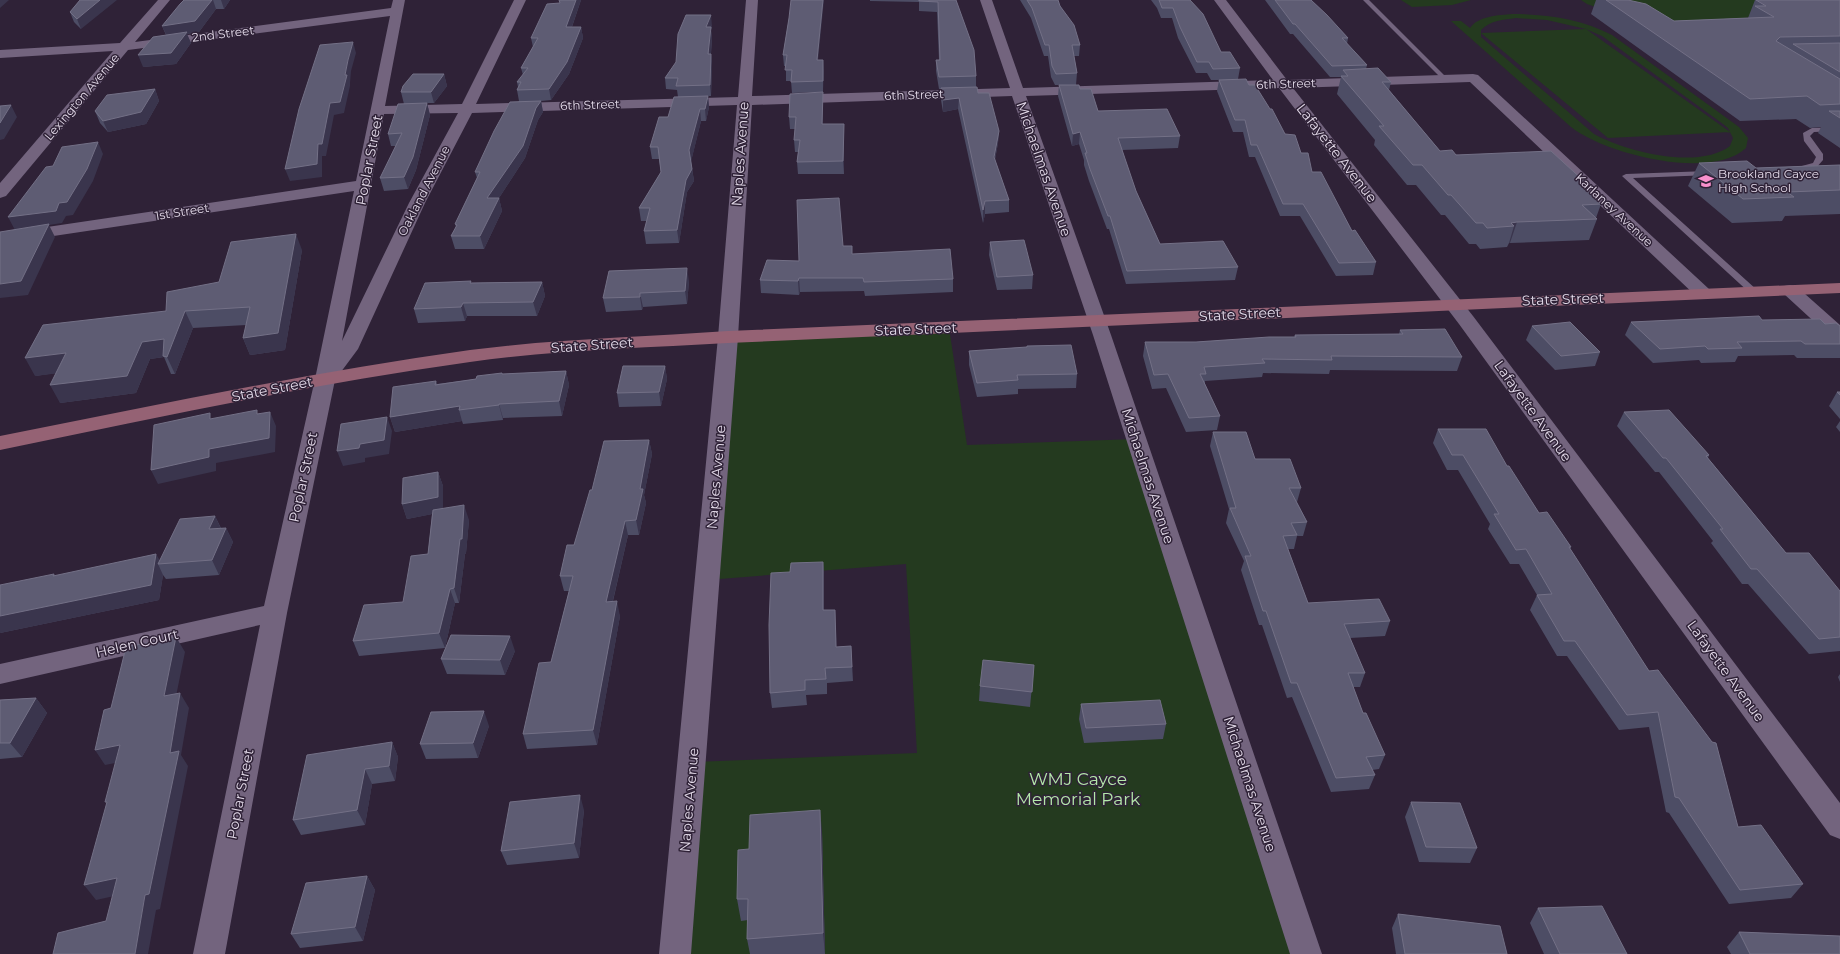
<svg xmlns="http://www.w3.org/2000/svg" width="1840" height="954" font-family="Montserrat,sans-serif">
<rect width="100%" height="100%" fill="#2f2237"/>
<path fill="#243a1f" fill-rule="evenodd" d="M1401 0H1471L1452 5 1412 7Z
M1581 0H1786L1749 17 1733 21 1649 26 1587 4Z
M1512 14C1546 14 1582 19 1612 35L1739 127 1748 138 1746 148C1711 181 1605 154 1571 127L1451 21H1461L1470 28C1478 16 1499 15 1512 14ZM1516 18 1547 20 1586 29 1481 33 1608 138 1730 132 1586 29 1602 36 1723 124 1728 128 1733 138 1730 146C1698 170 1627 152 1594 134L1481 37V30C1491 20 1503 20 1516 18Z
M949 328 967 445 1136 439 1306 954H677L694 762 917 753 906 564 707 580 728 337Z"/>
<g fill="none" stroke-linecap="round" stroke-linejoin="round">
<path fill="#73647e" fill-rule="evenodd" d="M1363 0H1369L1447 78V80H1443Z
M1840 127V131L1814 132 1810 136 1823 154V160L1816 168 1798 171V167L1813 163 1816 157 1804 141 1803 133 1812 128Z
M1708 171H1711V175L1633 178 1757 290 1759 292 1757 294H1751L1622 176 1626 174Z"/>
<path fill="#73647e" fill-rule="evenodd" d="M158 0H170L135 42 391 8 393 0H405L385 106 462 104 514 0H526L476 104 738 97 746 0H758L752 96 1010 88 980 0H992L1023 88 1273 80 1214 0H1226L1287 80 1473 74 1478 75 1709 289 1712 293 1709 297 1703 298 1697 297 1470 82 1293 88 1473 316 1840 803V839L1830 835 1459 324 1279 88 1026 96 1111 335 1322 954H1290L1093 335 1012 96 752 105 738 337 691 954H659L718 337 737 105 472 113 425 203 358 349 335 380 287 613 225 954H193L260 625 0 684V664L264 606 315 379 354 191 0 244V234L356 181 390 16 128 50 6 196 0 198V183L113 51 0 58V50L120 43ZM458 113 409 203 342 341 384 114Z
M1790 285 1796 286 1840 325V341L1833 339 1784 294 1781 290 1784 286Z"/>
<path fill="#956274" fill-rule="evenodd" d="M1840 283V293L728 343C642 348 555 350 470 362 312 384 156 418 0 450V436C156 405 312 372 470 350 555 339 642 337 728 331Z"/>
</g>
<path fill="#4d4d65" d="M80 0 81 29 74 22 70 12Z
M184 0H230L224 9H216L199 32 187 34 191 43 176 64 143 67 166 35 162 26Z
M559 0H581L572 27H581L583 38 569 74 551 100 541 101 543 112 538 120 525 158 499 198 502 211 484 249H455L451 236 456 227 455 224 477 178 475 172 519 101 517 90 518 87 517 82 523 75 521 68 533 47 531 38 560 3Z
M870 0H956L976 76V87L978 93 999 131 998 143 995 160 1009 200V212L985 214 983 223 958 109 943 112 941 100V89H939L936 71V60H939L937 12 919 11V2L870 1Z
M1020 0H1058L1060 6 1080 45 1079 56H1074L1077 73 1076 85 1098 111 1180 136 1178 148 1122 150 1136 191 1160 244 1238 267 1235 280 1126 284 1109 229H1107L1089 181 1084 165V160L1079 144 1072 146 1058 96 1059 85H1055L1051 77 1048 56H1044L1031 18Z
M1151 0H1190L1221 52 1240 68 1238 79 1249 85 1285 134 1301 153 1312 172 1352 231 1376 262 1373 275 1336 276 1300 216H1280L1255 157H1249L1243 132H1233L1217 91 1219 80H1211L1207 73H1196L1178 38 1172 18H1161L1157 8Z
M1265 0H1311L1348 38 1347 44 1367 65 1366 69 1391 82 1389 90 1440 151 1586 183 1585 188 1601 204 1596 218 1597 219 1589 240 1510 243H1509L1507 247 1480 249 1476 244H1469L1445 215H1441L1416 185H1407L1374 145 1375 140 1337 94 1341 77H1330L1293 34H1290Z
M1596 0H1628L1674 21 1748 18 1755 0H1840V148L1818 133 1821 127 1810 128 1796 119 1740 121 1591 14Z
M789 18 818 60H823V92L792 93 791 81H786V66H784L783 55Z
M712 26 711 30 712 38 711 54 712 65 711 96H708L709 107 706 121H701L691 161 694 181 687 192 679 243 646 244 644 231 647 221H641L639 208 661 172 659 159H652L650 147 668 117 678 97 677 90 666 89 665 78Z
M444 74 447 86 434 103H427L430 115 416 170 408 189 384 191 380 178 396 146H391L388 134 404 104 401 92Z
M155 89 159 101 146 124 108 132 100 123 95 111Z
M823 104V124H844V174H798L797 162 798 152H795L794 140 795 129H790L789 117Z
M1699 163 1756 168 1840 165V214L1785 216 1782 221 1732 223 1688 186Z
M990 242 1033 275 1032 289 997 290 989 255Z
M843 246 852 254 953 279V292L865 296 864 291 800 292 799 295 761 293 760 280 799 261Z
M302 250 285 350 250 355 243 338 246 325 193 328 175 374H171L164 357 150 359 136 393 60 403 56 373 35 376 166 311 219 282Z
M471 281V283L542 282 545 296 537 316H467L465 321 418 323 414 309Z
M689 281 687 304 643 307 642 310 606 312 603 298Z
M1762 320 1825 324 1840 326V358H1797L1794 355 1738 356 1735 362 1701 363 1699 360 1653 363 1625 335 1631 322Z
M1532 326 1600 352 1595 366 1555 370 1526 340Z
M1400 330 1462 357 1457 371 1330 370 1329 374 1263 373 1262 377 1205 381V384L1220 416 1217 430 1186 432 1166 388 1152 389 1143 356 1145 342H1196L1294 337 1295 335 1399 334Z
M969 351 1077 374 1076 388 1018 389V394L977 397 969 365Z
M665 366 667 379 661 406 619 407 617 393Z
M566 371 569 385 562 416 503 418V420L463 424 462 421 395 432 390 417 436 381 437 384 476 379 502 373V374Z
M1837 392H1840V419L1829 406Z
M1624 412 1709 455 1708 458 1786 553 1840 591V651L1809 654 1748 584H1742L1711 543 1713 541 1659 472H1655L1617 426Z
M1840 421V432L1836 427Z
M1438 429 1507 466 1539 513 1571 547 1570 549 1738 827 1803 884 1791 898 1729 904 1669 813 1666 812 1649 727 1619 730 1567 656H1557L1530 610 1537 595 1519 564H1510L1488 529 1490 524 1458 470H1447L1433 443Z
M1213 432 1301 488 1297 502 1307 522 1303 536H1297L1294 549H1288L1308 603 1390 621 1385 636 1350 638 1365 673 1360 687H1353L1363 713 1385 755 1379 769 1372 770 1375 775 1369 789 1331 792 1292 697 1287 698 1262 625H1259L1241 570 1244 561 1226 523 1229 509 1210 446Z
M649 440 652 454 644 495 646 503 639 535H628L613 601 620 616 597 745 527 749 523 734 551 662 569 591H564L560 576 574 545 592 490Z
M438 472 443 486V509L469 520 466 553 465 554 459 603H455L445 648 359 656 353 641 403 602 428 554 432 514 407 519 402 504Z
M215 516 221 528H226L233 542 219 575 166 579 163 575 159 600 0 633 54 574 55 576 160 560Z
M823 562 824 577V610L836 624V647L851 646 853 681 827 683V694L806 695 807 705 772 708 770 693 790 572Z
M515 651 505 675 447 674 441 659Z
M1034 665 1030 707 979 701 980 686Z
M1840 674V682L1838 677Z
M36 698 47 713 22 757 0 759V700Z
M1081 704 1166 724 1163 739 1084 743 1079 719Z
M489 726 478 758 426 759 420 744Z
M392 742 398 757 395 781 372 784 365 825 301 835 293 820Z
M1411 802 1477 848 1470 863 1419 862 1405 817Z
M584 810 579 858 507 865 501 851Z
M822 831 825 954H750L747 939 748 920 741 921 737 899 749 849Z
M367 876 375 890 363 941 300 948 291 934Z
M1538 908 1627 954H1544L1530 923Z
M1398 914 1507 954H1396L1392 928Z
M1739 932 1840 954H1731L1727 947Z"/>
<path fill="#3a354d" d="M0 0H9L0 8Z
M100 0H117L81 29 77 19Z
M212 0H213L216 9 199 32 187 34 191 43 176 64 143 67 138 55 167 36 162 26Z
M221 0H230L224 9Z
M576 0H581L568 38 566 27Z
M823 0H824L817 71V60Z
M711 15 712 26 711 30 712 38 710 65 706 27Z
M581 27 583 38 569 74 551 100 549 89Z
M353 42 356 53 351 71 350 83V86L344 113 334 115 326 156H322V177L290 181 285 169 318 144 330 103 345 75 348 60Z
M711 54 712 65 711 96 710 85Z
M823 60 824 71 823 92Z
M444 74 447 86 434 103 431 92Z
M155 89 159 101 146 124 108 132 103 121Z
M823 92V136L822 124Z
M708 96 709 107 706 121 705 109Z
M959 98 958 109 943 112V100Z
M541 101 543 112 538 120 525 158 499 198 502 211 484 249 480 236 487 198 536 108Z
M427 103 430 115 416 170 408 189 404 177Z
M11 105 17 117 4 139 0 140V123Z
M700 109 701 121 691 162 689 150Z
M844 124V174L843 161Z
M999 131 998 143 993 169 994 157Z
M1080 132 1079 144 1072 146 1073 134Z
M98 142 103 154 93 181 73 215 66 216 62 223 49 225 55 237 28 295 0 298V284L15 230 8 217 59 203Z
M692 169 694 181 687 192 679 243 677 230 686 180Z
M985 201V214L983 223V210Z
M1517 222 1510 243H1509L1514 226 1511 223Z
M296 234 302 250 285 350 250 355 243 338Z
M687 268 689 281 687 304 685 291Z
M799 278 800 292 799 295 798 281Z
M542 282 545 296 537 316 533 302Z
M640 293 643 307 642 310 640 297Z
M463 303 467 316 465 321 461 307Z
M185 311 193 328 175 374 167 357 163 356 164 357 150 359 136 393 60 403 50 385 142 342Z
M66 353 76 371 35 376 25 358Z
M665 366 667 379 661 406 659 392Z
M566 371 569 385 562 416 559 401Z
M499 404 503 418V420L499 405Z
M460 406 459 410 462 421 395 432 390 417Z
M270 412 276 426 275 452 216 463V471L158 484 151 470 209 449Z
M387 417 392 431 389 454 365 458V462L343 466 337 451Z
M649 440 652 454 644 495 646 503 639 535 636 520 640 489Z
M438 472 443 486V512L407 519 402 504Z
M464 505 469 520 466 553 465 554 459 603 454 588Z
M215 516 222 531 209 529Z
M625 521 628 535 609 617 606 602Z
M226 528 233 542 219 575 212 560Z
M156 554 162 564H158L163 575 159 600 0 633V616Z
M823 562 824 577V625L823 610Z
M450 589 455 603 445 648 439 633Z
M617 601 620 616 597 745 593 730Z
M835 610 836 624 837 662 836 647Z
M510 636 515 651 505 675 500 660Z
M176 637 185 652 173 711 164 696Z
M180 693 189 708 181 755 188 766 160 909 156 910 148 954H135Z
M36 698 47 713 22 757 10 743Z
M484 711 489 726 478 758 473 743Z
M392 742 398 757 395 781 389 766Z
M120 745 130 760 105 765 95 750Z
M365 769 372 784 365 825 357 810Z
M580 795 584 810 579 858 574 843Z
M820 810 822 831 825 954 823 933Z
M367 876 375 890 363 941 355 927Z
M117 878 128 893 96 900 84 885Z"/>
<path fill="#5e5c73" stroke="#737086" d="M80 0H100L77 19 70 12Z
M184 0H212L195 21 162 26 180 4Z
M559 0H576L566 27H581L567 62 549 89 517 90 521 82H517L528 68H521L538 38H531L547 4 560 3Z
M791 0H823L817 60H823V81L791 82 792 70H785L787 55H783L789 18Z
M919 0H956L974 50 976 76 939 77 936 60H940L938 2 919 1Z
M1027 0H1058L1060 6 1074 25 1080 45H1072L1077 73 1056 74 1052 66 1049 45H1045L1032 8Z
M1159 0H1190L1203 14 1221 52H1230L1240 68 1213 69 1209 62H1197L1180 27 1173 8H1162Z
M1275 0H1311L1327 15 1348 38H1342L1367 65 1332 66 1295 24H1293Z
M1606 0H1628L1646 4 1674 21 1774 17 1755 6H1766L1756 0H1840V36L1780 37 1776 41 1840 79V104L1820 105 1807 96 1750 99Z
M686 15H711L706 27H711L708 54H711L710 85 676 86 678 78H665L676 62 678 34Z
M187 32 171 53 138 55 153 37Z
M353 42 348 60 345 75H347L340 102 330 103 322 144H318L317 164 285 169 299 109 320 45Z
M1840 43V72L1793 44Z
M1378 68 1391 82H1382L1440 151 1452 150 1456 155 1551 151 1586 183 1580 184 1601 204 1582 205 1597 219 1517 222 1511 223 1514 226 1487 228 1483 223H1476L1451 195H1448L1422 165H1413L1379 126H1384L1341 76H1348L1343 70Z
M413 74H444L431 92H401L403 86Z
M1246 79 1249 85H1255L1270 109H1272L1285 134 1295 135 1301 153H1308L1312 172H1321L1352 231 1355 230 1376 262 1339 263 1303 204H1283L1257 145H1251L1245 120H1235L1219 80Z
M1059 85H1079L1080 89H1091L1098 111 1167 109 1180 136 1118 138 1136 191 1160 244 1223 241 1238 267 1127 271 1110 216H1108L1090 169 1085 153H1087L1080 132 1073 134Z
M977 87 978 93H989L999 131 994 157 1009 200 985 201 983 210 959 98 943 100 941 88Z
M155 89 141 112 103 121 95 111 107 95Z
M823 92 822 124H844L843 161 797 162 800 140H794L796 117H789L790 94Z
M708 96 705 109H700L689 150 692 169 686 180 677 230 644 231 650 208H639L661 172 658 147H650L659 117H668L674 97Z
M541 101 536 108 523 146 487 198H499L480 236H451L457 225 455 224 480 172H475L494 131 510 102Z
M427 103 413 157 404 177 380 178 402 133 388 134 398 104Z
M11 105 0 123V106Z
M1829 111H1840V118Z
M98 142 87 169 67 202 59 203 56 211 8 217 46 167 53 166 62 147Z
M1747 161 1756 168 1840 165V190L1787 192 1794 197 1743 199 1699 163Z
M839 198 843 246H852V254L950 249 953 279 864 282 863 278H799L798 281 760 280 767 260 799 261 797 200Z
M49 224 21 281 0 284V232Z
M296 234 278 333 243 338 250 307 185 311 167 357 163 356 164 339 142 342 127 376 50 385 66 353 25 358 43 325 166 311 167 292 219 282 231 242Z
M1024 240 1033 275 997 277 990 242Z
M687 268 685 291 640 293V297L603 298 609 271Z
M471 281 470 283 542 282 533 302 463 303 461 307 414 309 425 283Z
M1759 316 1762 320 1820 319 1825 324 1836 323 1840 326V344H1805L1801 341 1737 342 1742 348 1708 349 1705 346 1660 349 1631 322Z
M1570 322 1600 352 1561 356 1532 326Z
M1445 329 1462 357 1331 356 1332 360 1262 359 1265 363 1204 367 1206 374H1200L1220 416 1189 418 1168 374 1154 375 1145 342H1196L1269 337H1296L1295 335 1403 334 1400 330Z
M1071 345 1077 374 1017 375 1018 380 977 383 969 351 1027 347V346Z
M623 366H665L659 392 617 393Z
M566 371 559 401 499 404V405L459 410 460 406 390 417 393 387 436 381 435 385 476 379 477 376 502 373V374Z
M1837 392H1840V395Z
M257 410V414L270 412 269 438 209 449V457L151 470 154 425 210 413V419Z
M1669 410 1709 455 1706 456 1786 553H1809L1840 591V637L1819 639 1757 569H1751L1720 529H1723L1666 458H1663L1624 412Z
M387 417 384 440 360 444 359 448 337 451 341 424Z
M1438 429H1486L1507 466H1509L1539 513 1547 512 1571 547H1569L1649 671 1658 670 1712 742 1716 743 1738 827 1761 825 1803 884 1740 890 1679 798 1675 797 1658 712 1627 715 1575 641H1564L1537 595 1552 594 1526 549 1516 550 1494 514H1499L1463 455H1452Z
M1213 432H1246L1255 459H1290L1301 488H1289L1307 522 1291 523 1297 535 1283 536 1308 603 1379 599 1390 621 1344 624 1365 673H1348L1363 713H1366L1385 755 1366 757 1375 775 1336 778 1297 683H1291L1266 611H1263L1245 556H1251L1230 508H1236Z
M649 440 640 489H643L636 520 625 521 606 602 617 601 593 730 523 734 539 663 551 662 573 576H560L567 545H574L590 490H592L604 441Z
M438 472V497L402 504 403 478Z
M464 505 462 539H460L454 588 450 589 439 633 353 641 364 605 403 602 411 556 428 554 433 510Z
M215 516 209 529 226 528 212 560 158 564 180 519Z
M156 554 151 585 0 616V585L54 574 53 576Z
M823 562V610H835L836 647 851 646 852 667 825 668 826 679 805 680V690L770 693 769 625 771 573 790 572 791 563Z
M451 635 510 636 500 660 441 659Z
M176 637 164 696 180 693 170 753 179 751 149 894 145 895 135 954H53L58 933 106 921 117 878 84 885 107 802H105L120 745 95 750 104 710 111 708 126 647Z
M983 660 1034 665 1032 692 980 686Z
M36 698 10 743H0V700Z
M1160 700 1166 724 1086 728 1081 704Z
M484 711 473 743 420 744 431 712Z
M392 742 389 766 365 769 357 810 293 820 307 755Z
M580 795 574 843 501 851 510 802Z
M1411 802 1460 803 1477 848 1426 847Z
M820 810 823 933 747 939 748 899H737L738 850 749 849 750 815Z
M367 876 355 927 291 934 306 883Z
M1602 906 1627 954H1560L1538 908Z
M1398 914 1500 926 1507 954H1405Z
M1739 932 1840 936V954H1750Z"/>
<defs>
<g id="school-bare" transform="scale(1.2)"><path d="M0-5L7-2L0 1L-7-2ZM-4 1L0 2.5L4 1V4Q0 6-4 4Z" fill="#f890cc" stroke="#2f2237" stroke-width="2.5" paint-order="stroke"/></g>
</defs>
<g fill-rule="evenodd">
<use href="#school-bare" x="1706" y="181"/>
</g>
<g text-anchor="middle" stroke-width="3" stroke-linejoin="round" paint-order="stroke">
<g font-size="12" fill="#e4dbea" stroke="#2f2237">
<text transform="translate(223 34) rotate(-7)" y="4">2nd Street</text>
<text transform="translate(1286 84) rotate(-2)" y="4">6th Street</text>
<text transform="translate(914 95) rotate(-2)" y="4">6th Street</text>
<text transform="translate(82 97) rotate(-50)" y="4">Lexington Avenue</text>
<text transform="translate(590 105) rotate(-2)" y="4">6th Street</text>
<text transform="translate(424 191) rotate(-63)" y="4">Oakland Avenue</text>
<text transform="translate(1614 210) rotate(43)" y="4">Karlaney Avenue</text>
<text transform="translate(182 212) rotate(-9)" y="4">1st Street</text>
</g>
<g font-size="12" fill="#e4dbea" stroke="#2f2237" text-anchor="start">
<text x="1718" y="178">Brookland Cayce<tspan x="1718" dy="14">High School</tspan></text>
</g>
<g font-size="14" fill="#e4dbea" stroke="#2f2237">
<text transform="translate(1337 153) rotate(52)" y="5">Lafayette Avenue</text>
<text transform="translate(740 154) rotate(-86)" y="5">Naples Avenue</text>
<text transform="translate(369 160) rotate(-79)" y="5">Poplar Street</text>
<text transform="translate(1044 169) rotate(71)" y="5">Michaelmas Avenue</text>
<text transform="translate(1563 299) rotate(-2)" y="5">State Street</text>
<text transform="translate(1240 314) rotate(-3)" y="5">State Street</text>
<text transform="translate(916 329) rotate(-2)" y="5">State Street</text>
<text transform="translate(592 345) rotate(-4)" y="5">State Street</text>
<text transform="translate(272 389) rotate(-11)" y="5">State Street</text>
<text transform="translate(1533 411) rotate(54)" y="5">Lafayette Avenue</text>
<text transform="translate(1148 476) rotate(72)" y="5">Michaelmas Avenue</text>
<text transform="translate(303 477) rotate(-78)" y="5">Poplar Street</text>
<text transform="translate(716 477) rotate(-85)" y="5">Naples Avenue</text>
<text transform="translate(137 643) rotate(-13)" y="5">Helen Court</text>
<text transform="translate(1726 671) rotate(54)" y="5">Lafayette Avenue</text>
<text transform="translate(1250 784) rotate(72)" y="5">Michaelmas Avenue</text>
<text transform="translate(240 794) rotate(-79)" y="5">Poplar Street</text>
<text transform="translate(689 800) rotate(-85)" y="5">Naples Avenue</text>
</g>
<g font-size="17" fill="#b4e8aa" stroke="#2f2237">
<text x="1078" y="785">WMJ Cayce<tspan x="1078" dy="20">Memorial Park</tspan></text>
</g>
</g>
</svg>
